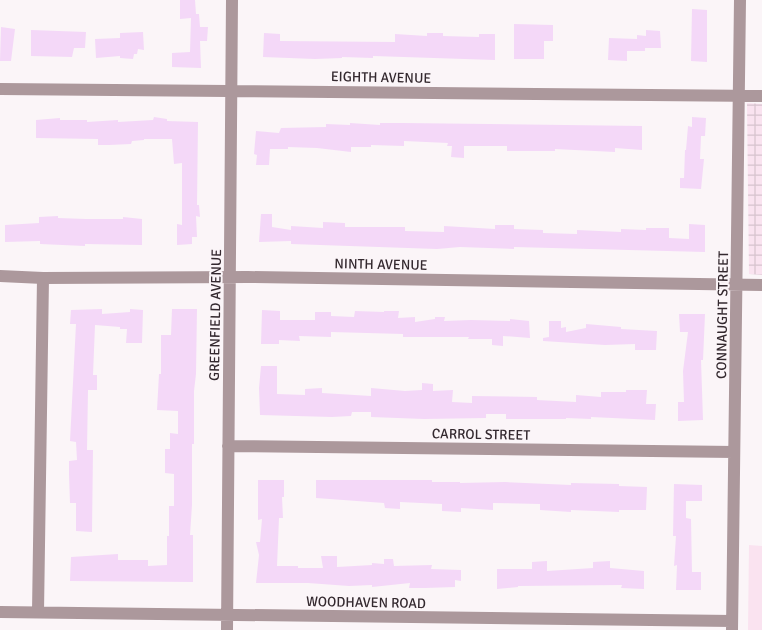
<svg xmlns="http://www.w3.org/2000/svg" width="762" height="630" font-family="Signika,sans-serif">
<defs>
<pattern id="industrial-grid" width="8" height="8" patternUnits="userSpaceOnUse" patternTransform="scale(1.25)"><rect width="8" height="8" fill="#fae3f0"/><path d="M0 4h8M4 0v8" fill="none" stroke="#d7c3ce"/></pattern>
</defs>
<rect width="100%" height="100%" fill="#fbf5f8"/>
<path fill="#fae3f0" d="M749 545 762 546V630H748Z"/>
<path fill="url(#industrial-grid)" d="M747 103 762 104V275L749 274Z"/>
<path fill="#f4d8f8" d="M180 0H195L196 14H199L200 27H208L207 41H200L201 68 172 67V53L190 52 191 18 180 19Z
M692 9 707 10V62L691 61Z
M514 24 553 25V41H544V59H514Z
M1 27 15 29 11 61H0Z
M31 30 86 32 85 48H74L72 57 31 56Z
M646 30 660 31 661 48H645V51H627V61L608 60 609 38 637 39V35L646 36Z
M143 32 144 50 138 49 137 54H134L133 59 120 58V56L96 58 95 39 120 38V33Z
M264 33 280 34V41L395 42V34L427 36V33H443V36L479 37V34H495V60L373 56V58L342 57V58L315 59 263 57Z
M154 117 167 119V121L198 122 197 205H199L200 217 196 216 197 237H192V244L177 245V224L182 225V163L174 164 172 139H144V140L132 141 131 144 109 145H98V139L36 138V120L60 118V120H87V122L118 120V122L153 120Z
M692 117 706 118 705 136H701L700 159H704L701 189 680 188V178H684L685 150H686L688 126 692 127Z
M350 123 380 125V123H403L642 126V150L615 148V152L555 149V151H507V146H464V158L451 157 452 146H447L448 143 404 141V146L371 145V147H351V152L317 148 288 147V149H270L269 165H256L257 155 254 154 256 131 279 133 281 128 326 127V124L350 125Z
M261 214H272V227L291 230V226L323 228V222L345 223V227H405V231L444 232V226L495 229V225H514V229L543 230V233L577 234V230L621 232V229L646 230V228H669V238L689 239V224L705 225V252L514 247V249L460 247 437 249 291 244V241L259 242Z
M58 216V218L86 219H123V217L142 219V245L85 244V246L40 244V241L5 242V225L39 223V217Z
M102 309V314L130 312V309L143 310 142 343H126L127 329H120V327L95 325 93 375H97V390H88L87 450H93L92 532 76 531V503H70L69 474V461L77 460 76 442 70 441 76 324H70L71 310Z
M172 309H197L196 374 194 391V444H192V505L190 535H193V582L70 581 71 557 118 554V560H148V566L167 565V536H169V506H174V474L165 473V449H170V433L178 434V411L157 410 159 374H161V335H171Z
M262 310 280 311V320H315V312H331V316L354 317 355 311 384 312V311H399L398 318 415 317V322L435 319V317H445L444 321 471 320 510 321V319L529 321 530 338 503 336V346L492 345V339H468L469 337H403V334L331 332V337L299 336 300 341 279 340V344H261Z
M679 314H705L703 360H701L703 420 678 421V402H684L683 371 688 332H680Z
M549 321H561V328L566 327V332L586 328V324L621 327V329L657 331 656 350H635V344L605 345 543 341V338L549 337Z
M261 366H277V394L305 395V389L322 388V393L371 396V388L405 391 422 390V383L433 384V391L453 390 452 402 472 403V396L537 397V400L576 402V395L601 397V392H626V390H647L646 404H656L655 420 591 417V419L566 418V419H506V414H486V418L424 419 371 417V412H352L351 416 332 417 260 415 259 388Z
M258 480H284V497H282L283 518H279L277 566H298V568H323L321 556H337V567L372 565V563L384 564V559H393L394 566 432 565 431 569 461 570V581L455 580V587L425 588H409L410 583 372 587V585L349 586 308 583H256L259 555 256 542H260L262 519 258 520Z
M316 480H432V482H460V483L505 482 571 485V483L619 484V486L647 487 646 510H619V512L571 510V512L540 510V504L493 503V510L461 508V512L442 511V504L400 502V509L385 508 384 503 316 498Z
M674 484 702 485V501H686V518L691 519 692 572H701V590H676L677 565 674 566 676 536H673Z
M547 561V571L593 568V562L610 561V568L644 571V589L621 588 622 585 518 586V587L497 589V569H532V562Z"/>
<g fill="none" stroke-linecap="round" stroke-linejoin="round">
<path stroke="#ac989c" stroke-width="12" d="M0 89 762 96
M0 276 43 278 248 277 762 285
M228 446 734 452
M0 612 732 621
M38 612 43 278
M227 630 232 0
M732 630 740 0"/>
</g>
<g text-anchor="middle" stroke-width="4" stroke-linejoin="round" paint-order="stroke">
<g font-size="14" fill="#34292f" stroke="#fbf5f8">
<text transform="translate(381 77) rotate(1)" y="5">EIGHTH AVENUE</text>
<text transform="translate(381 264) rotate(1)" y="5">NINTH AVENUE</text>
<text transform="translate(215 315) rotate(-89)" y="5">GREENFIELD AVENUE</text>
<text transform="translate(722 315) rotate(-89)" y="5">CONNAUGHT STREET</text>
<text transform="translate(481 434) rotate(1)" y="5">CARROL STREET</text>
<text transform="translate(366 602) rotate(1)" y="5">WOODHAVEN ROAD</text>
</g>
</g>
</svg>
